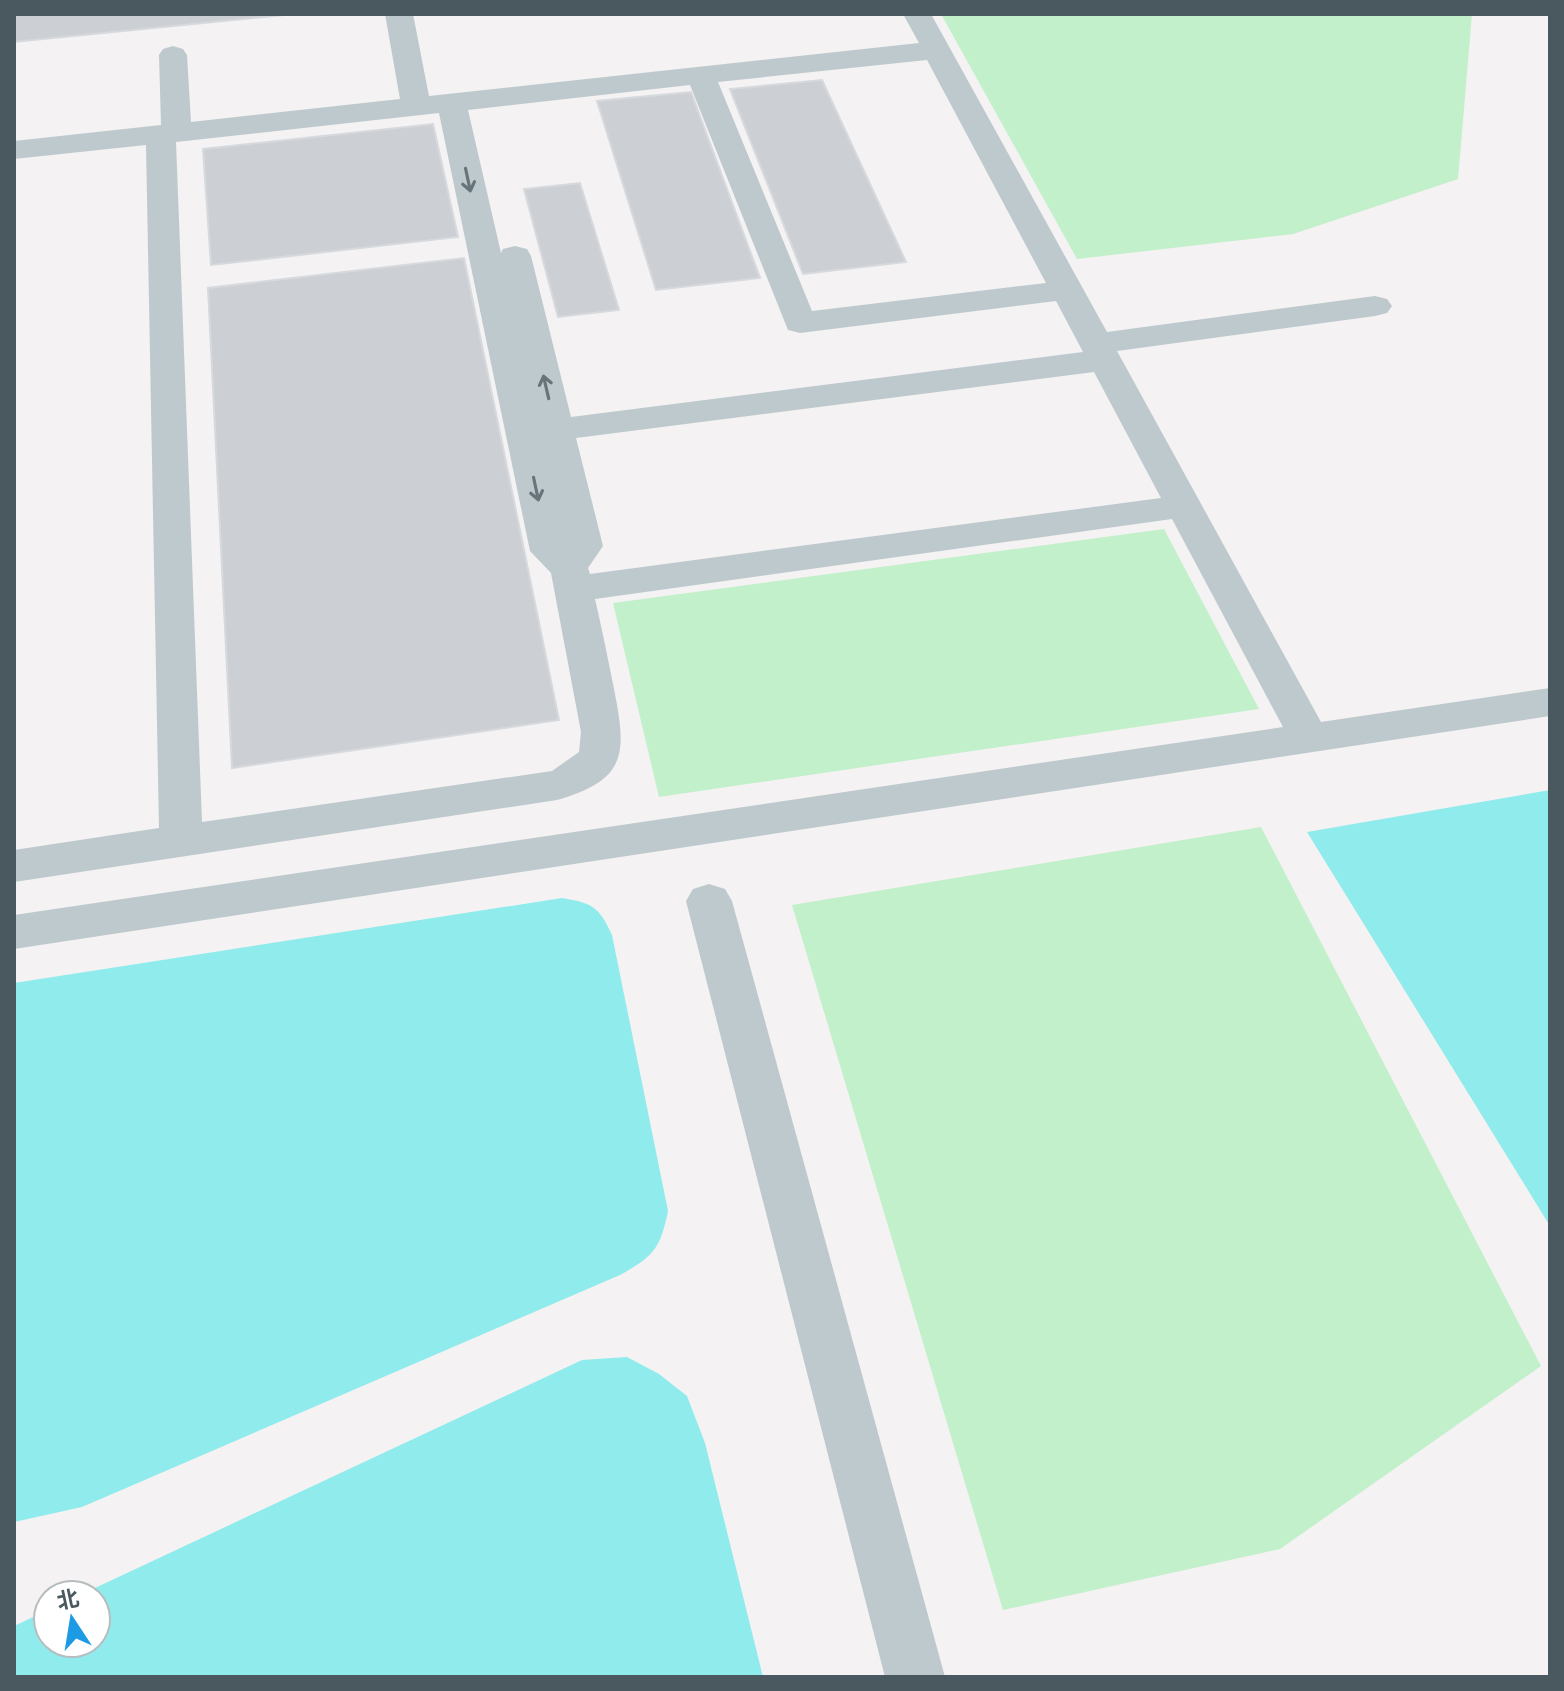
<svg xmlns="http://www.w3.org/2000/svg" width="1564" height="1691" font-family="Poppins,'Noto Sans SC',sans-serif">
<rect width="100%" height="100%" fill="#f4f2f2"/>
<path fill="#c2f0cb" d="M941 14H1472L1458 179 1293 234 1077 259Z
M1164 529 1259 709 659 797 613 603Z
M1261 827 1541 1366 1280 1549 1003 1610 792 905Z"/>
<path fill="#90ebec" d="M1550 790V1226L1307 832Z
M562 898C593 903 599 907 612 935L668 1211C660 1249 654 1256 620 1275L82 1507 14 1522V983Z
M627 1357 659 1374 687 1396 705 1443 763 1677H14V1626L48 1610V1643H96V1595H80L582 1360Z"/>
<path fill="#ccd0d4" stroke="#d6d9dd" stroke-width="2" d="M14 14H293L14 42Z
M822 80 906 262 803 274 730 89Z
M691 92 760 278 656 290 597 101Z
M433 124 458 237 211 265 203 149Z
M580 183 619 310 558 317 524 189Z
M464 258 559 720 232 768 208 288Z"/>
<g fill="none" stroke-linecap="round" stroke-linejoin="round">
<path fill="#bec9ce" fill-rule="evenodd" d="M385 14H413L429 96 919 43 903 14H931L1107 332 1375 296 1387 299 1392 306 1387 313 1375 316 1117 351 1321 722 1550 688V716L14 949V915L1283 727 1172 519 595 599C602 629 608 659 614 689 627 754 627 780 557 800L14 882V850L159 828 146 145 14 159V141L161 125 159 55 163 49 173 46 183 49 187 55 191 122 400 99ZM927 60 1046 283 812 311 718 82ZM690 85 788 330 800 333 1056 301 1083 352 571 417 531 256 527 249 515 246 503 249 501 253 468 110ZM439 113 530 551 551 573 554 589 581 732 579 752 552 771 202 822 176 142ZM1094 372 1161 498 590 574 588 568 603 546 576 438Z
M709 884 725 889 732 901 945 1677H885L686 901 693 889Z"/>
</g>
<defs><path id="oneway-shaft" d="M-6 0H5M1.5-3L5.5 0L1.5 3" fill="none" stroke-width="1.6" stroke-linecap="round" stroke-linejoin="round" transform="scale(2)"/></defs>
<g stroke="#67757b">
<use href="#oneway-shaft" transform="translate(468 180) rotate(78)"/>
<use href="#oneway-shaft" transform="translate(546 387) rotate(-103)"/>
<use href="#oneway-shaft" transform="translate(536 489) rotate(78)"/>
</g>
<rect width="1564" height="1691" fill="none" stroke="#4a595f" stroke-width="32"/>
<g transform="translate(72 1619) rotate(348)"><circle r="38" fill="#ffffff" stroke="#b7bdbf" stroke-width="2"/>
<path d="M0-6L14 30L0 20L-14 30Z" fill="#1c9be4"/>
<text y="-12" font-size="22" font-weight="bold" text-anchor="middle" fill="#4a595f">北</text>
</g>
</svg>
